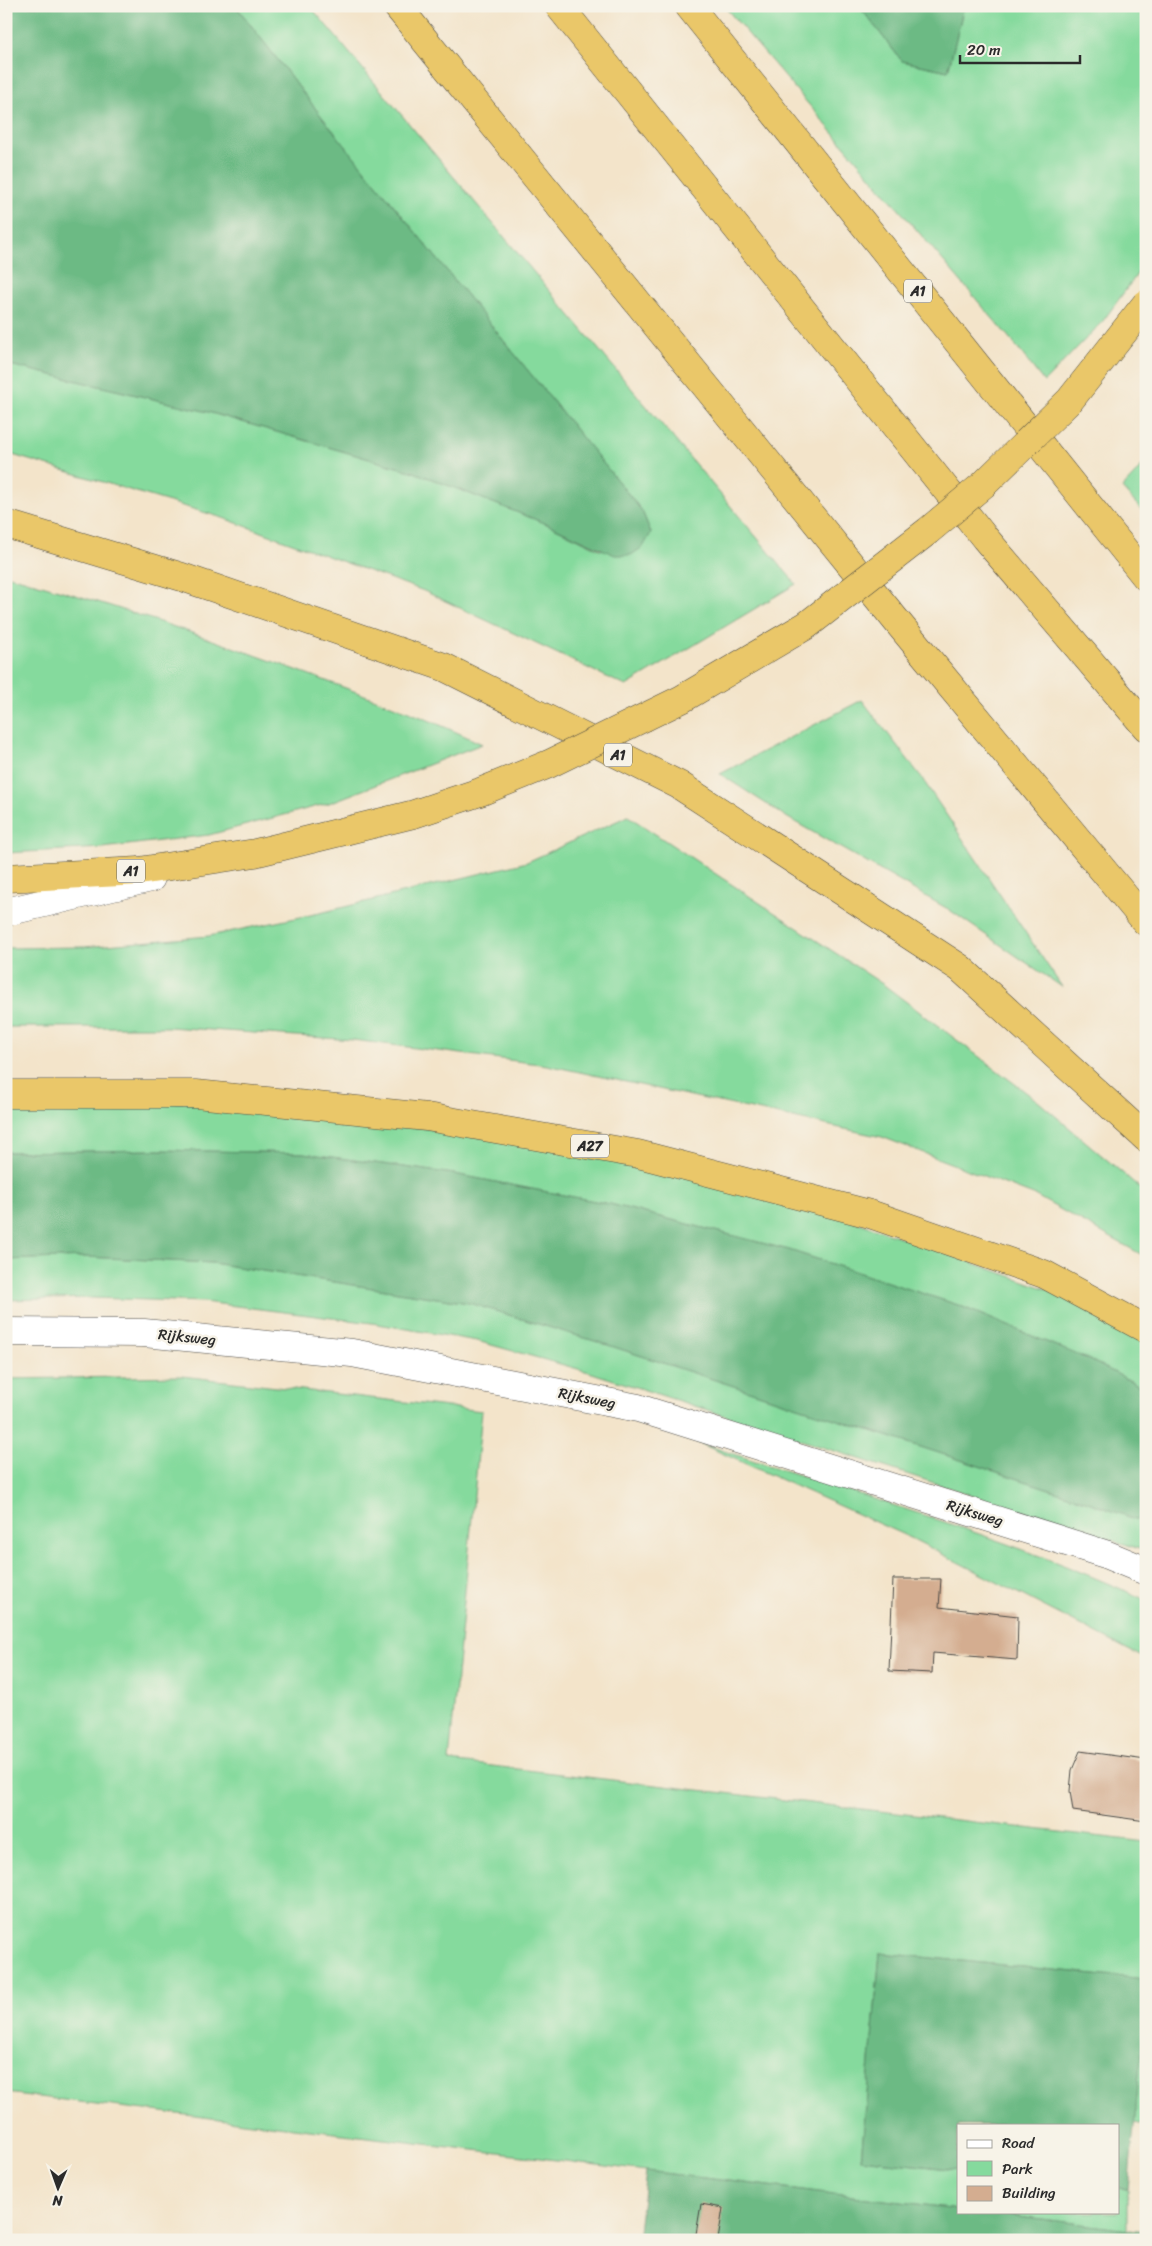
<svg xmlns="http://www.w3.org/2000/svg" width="1152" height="2246" font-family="Sriracha,sans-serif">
<rect width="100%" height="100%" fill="#f7f3e8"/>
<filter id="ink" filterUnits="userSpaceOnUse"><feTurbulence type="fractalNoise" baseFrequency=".02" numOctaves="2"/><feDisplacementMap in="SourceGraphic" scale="10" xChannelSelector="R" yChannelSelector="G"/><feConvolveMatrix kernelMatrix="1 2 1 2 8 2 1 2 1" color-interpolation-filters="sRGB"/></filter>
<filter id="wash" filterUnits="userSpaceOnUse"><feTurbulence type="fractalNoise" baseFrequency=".0096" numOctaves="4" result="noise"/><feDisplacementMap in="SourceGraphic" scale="20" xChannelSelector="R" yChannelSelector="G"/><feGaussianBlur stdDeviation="1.12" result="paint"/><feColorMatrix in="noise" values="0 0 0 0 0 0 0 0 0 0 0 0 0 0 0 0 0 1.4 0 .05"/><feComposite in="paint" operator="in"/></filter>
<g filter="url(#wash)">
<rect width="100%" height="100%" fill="#f3e4ca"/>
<path fill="#85da9d" stroke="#588264" d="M236 6H310L796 584 626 686 424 591 223 518 6 453V364L208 412 414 472 547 524 601 550 651 533 642 511 322 117Z
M724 6H859L902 61 948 71 964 6H1146V262L1103 321 1044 382 1013 342Z
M1146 462V515L1122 488Z
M6 575C102 601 197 634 291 668 356 692 420 714 482 744L329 803 209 835 103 848 6 853Z
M862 700 919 774 1062 987 948 909 788 818 720 774Z
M628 816 884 985 1039 1102 1146 1193V1257L1036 1196 882 1137 547 1065 353 1040 169 1027H6V948L84 947 209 936 320 913 527 862Z
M179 1102 387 1122 732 1178 1146 1324V1389L1092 1361 958 1305 789 1250 610 1204 454 1174 303 1153 159 1150 6 1152V1105Z
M86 1257 212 1263 469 1303 608 1345 1077 1498 1146 1523V1551L589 1372 477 1341 372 1323 204 1302 93 1298 6 1300V1260Z
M182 1376 482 1411 449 1761 1146 1842V1979L880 1953 861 2159 958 2170V2209L6 2093V1379Z
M697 1442C847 1492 1001 1534 1146 1600V1659L913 1539Z
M1146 2003V2125L1134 2123Z
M1118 2188 1128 2189V2230L986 2212H1118Z"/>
<path fill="#6cba84" stroke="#4c7258" d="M6 6H236L322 117 642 511 651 533 643 547 631 555H615L547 524 414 472 208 412 6 364Z
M859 6H964L948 71 902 61Z
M159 1150 303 1153 454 1174 610 1204 789 1250 958 1305 1092 1361 1146 1389V1523L1077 1498 608 1345 469 1303 212 1263 86 1257 6 1260V1152Z
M880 1953 1146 1979V2003L1128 2189 1118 2188V2125H958V2170L861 2159Z
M646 2171 958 2209V2212H986L1146 2232V2240H638Z"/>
<g id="blocks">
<path fill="#d4ad90" d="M893 1579H941L939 1607 1018 1616 1017 1660 933 1653 932 1673 889 1671Z
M1080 1751 1146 1760V1821L1073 1811 1070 1791 1072 1770Z
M701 2204 723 2208 718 2240H695Z"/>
</g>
</g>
<g filter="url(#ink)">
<use href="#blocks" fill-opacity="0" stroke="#494743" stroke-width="1"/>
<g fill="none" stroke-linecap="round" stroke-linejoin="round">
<g stroke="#494743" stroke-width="29">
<path id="minor" d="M6 912 151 878
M6 1332 144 1333 352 1353 638 1408 1105 1554 1146 1571"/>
</g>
<g stroke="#494743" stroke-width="29">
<path id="highway" d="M397 6 899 624 1146 922
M559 6 985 538 1146 727
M689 6 1146 577
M6 524 182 577 444 667 679 785 960 968 1146 1138
M6 878 139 871 255 853 345 831
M6 1094H196L427 1117 638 1154 870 1214 1044 1274 1146 1329"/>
</g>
<use href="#minor" stroke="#fff" stroke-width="28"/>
<use href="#highway" stroke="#eac769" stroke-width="28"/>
<g stroke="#494743" stroke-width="29" stroke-linecap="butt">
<path id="highway-bridge" d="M345 831 414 814 480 792 549 764 682 699 807 625 928 531 984 484 1070 400 1146 304"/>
</g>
<use href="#highway-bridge" stroke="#eac769" stroke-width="28"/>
</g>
</g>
<g text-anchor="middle" stroke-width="5" stroke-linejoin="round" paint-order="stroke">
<g fill="#f7f3e8" stroke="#686764" stroke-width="1">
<rect x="904" y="279.5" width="28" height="23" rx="4"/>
<rect x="604" y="743.5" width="28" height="23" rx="4"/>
<rect x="117" y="859.5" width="28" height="23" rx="4"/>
<rect x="571" y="1134.5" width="38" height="23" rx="4"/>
</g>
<g font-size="14" font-weight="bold" fill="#2b2b2b">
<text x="918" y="296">A1</text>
<text x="618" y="760">A1</text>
<text x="131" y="876">A1</text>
<text x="590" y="1151">A27</text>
</g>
<g font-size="15" fill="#2b2b2b" stroke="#f7f3e8">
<text transform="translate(187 1337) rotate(6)" y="5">Rijksweg</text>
<text transform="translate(587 1398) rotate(11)" y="5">Rijksweg</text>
<text transform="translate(975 1513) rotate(17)" y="5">Rijksweg</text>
</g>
</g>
<rect width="1152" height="2246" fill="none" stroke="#f7f3e8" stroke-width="25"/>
<rect x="957" y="2124" width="162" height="90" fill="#f7f3e8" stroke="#a5a39c"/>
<rect x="967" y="2140" width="25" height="8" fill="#ffffff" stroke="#a5a39c"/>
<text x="1002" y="2148" font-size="15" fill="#2b2b2b">Road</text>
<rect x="967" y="2161" width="25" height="15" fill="#85da9d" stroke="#a5a39c"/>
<text x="1002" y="2174" font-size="15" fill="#2b2b2b">Park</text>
<rect x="967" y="2186" width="25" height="15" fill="#d4ad90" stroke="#a5a39c"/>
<text x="1002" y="2198" font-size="15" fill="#2b2b2b">Building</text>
<g transform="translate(58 2188) rotate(182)" stroke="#f7f3e8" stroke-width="4" paint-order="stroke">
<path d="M0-4L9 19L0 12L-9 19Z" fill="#2b2b2b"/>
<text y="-8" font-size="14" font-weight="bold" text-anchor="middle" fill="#2b2b2b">N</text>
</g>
<path d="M960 55v8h120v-8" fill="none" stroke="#2b2b2b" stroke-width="2.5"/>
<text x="967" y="55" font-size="15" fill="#2b2b2b" stroke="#f7f3e8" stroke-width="4" paint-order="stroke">20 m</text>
</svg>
